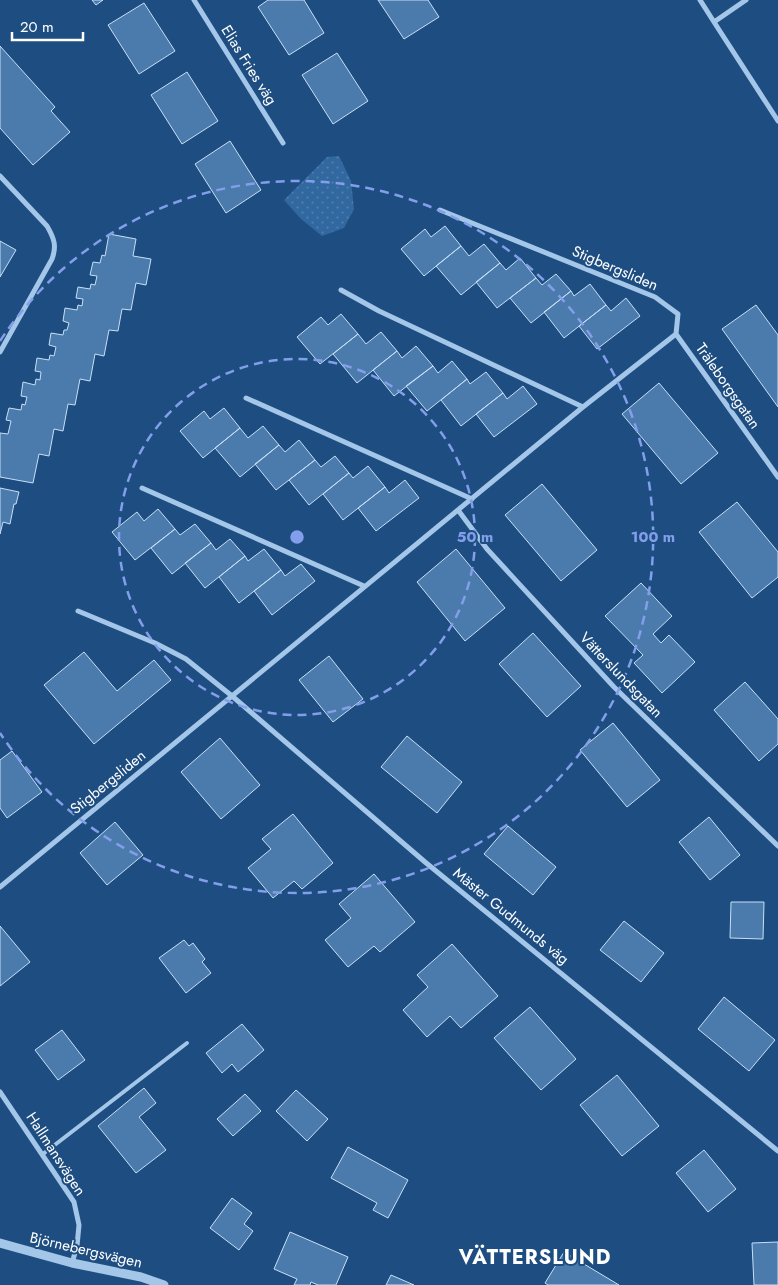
<svg xmlns="http://www.w3.org/2000/svg" width="778" height="1285" font-family="Jost,sans-serif">
<defs>
<pattern id="park-dots" width="8" height="8" patternUnits="userSpaceOnUse" patternTransform="scale(1.25)"><rect width="8" height="8" fill="#3168a0"/><path d="M2 2h.1M6 6h.1" fill="none" stroke="#507fae" stroke-width="1.8" stroke-linecap="round"/></pattern>
</defs>
<rect width="100%" height="100%" fill="#1e4e81"/>
<path fill="url(#park-dots)" d="M339 156 351 181 354 209 344 228 322 236 301 219 284 200 327 157Z"/>
<path fill="#4a7bac" stroke="#c7dff7" d="M92 0H103L96 5Z
M268 0H304L324 33 289 55 258 7Z
M378 0H428L439 17 404 39Z
M144 3 175 51 139 74 108 25Z
M0 46 55 107 51 111 70 132 33 165 0 128Z
M337 53 368 101 333 124 302 75Z
M187 72 218 121 182 144 151 95Z
M230 141 261 190 226 213 195 164Z
M445 226 461 246 424 276 401 249 425 229 431 237Z
M109 234 136 239 133 256 151 259 146 285 136 283 131 310 122 309 118 331 109 330 104 356 95 354 90 381 80 379 75 405 68 404 63 431 54 429 49 456 39 454 33 483 0 477V433L8 434 11 421 6 420 9 408 21 410 22 404 25 405 27 397 21 396 23 382 35 385 36 379 40 380 41 372 35 371 37 358 49 360 50 355 54 356 56 347 49 345 51 333 63 335 64 330H67L69 323 63 321 65 308 77 310 78 305 82 306 83 299 76 298 78 287 90 289 91 284 95 285 97 276 90 275 93 262 100 263 102 255 105 256Z
M0 241 16 250 0 277Z
M484 244 500 263 461 295 436 266 461 246 469 256Z
M520 258 536 278 497 308 476 282 500 263 506 270Z
M556 274 571 291 531 323 510 298 536 278 542 285Z
M590 284 606 305 564 338 544 312 571 291 574 296Z
M626 298 640 316 597 349 579 326 606 305 611 311Z
M756 305 778 335V407L722 329Z
M341 314 358 334 320 364 297 337 321 317 328 325Z
M381 332 397 351 357 383 333 354 358 334 366 344Z
M416 346 433 366 394 396 373 370 397 351 402 358Z
M452 361 467 379 427 411 406 386 433 366 438 373Z
M486 372 503 393 461 426 441 400 467 379 470 384Z
M659 383 718 453 681 484 622 414Z
M523 386 537 404 494 437 476 414 503 393 507 399Z
M224 408 240 428 203 458 180 431 204 411 210 419Z
M263 426 279 445 240 477 215 448 240 428 248 438Z
M299 440 315 460 276 490 255 464 279 445 285 452Z
M335 456 349 473 309 505 289 480 315 460 321 467Z
M368 466 385 487 343 520 323 494 349 473 353 478Z
M405 480 419 498 376 531 358 508 385 487 389 493Z
M542 484 597 550 561 581 505 515Z
M0 488 19 492 16 504H14L10 524 3 522 0 534Z
M737 502 778 552V577L752 598 699 532Z
M158 509 175 529 135 560 112 532 137 512 144 521Z
M195 524 211 543 172 574 151 548 175 529 180 535Z
M230 539 245 556 205 588 185 563 211 543 216 550Z
M264 549 281 570 239 603 219 577 245 556 248 561Z
M456 549 505 608 465 641 417 582Z
M301 564 315 581 272 615 254 591 281 570 285 576Z
M641 583 672 616 653 634 661 643 669 635 695 662 662 693 634 663 643 655 605 616Z
M533 633 581 686 547 717 499 664Z
M84 652 117 691 154 660 171 680 94 744 44 685Z
M329 656 363 699 333 722 299 680Z
M745 682 778 719V744L759 761 714 710Z
M613 723 660 780 627 807 580 750Z
M407 736 462 782 437 813 381 767Z
M220 738 260 785 221 819 181 772Z
M12 751 42 792 7 818 0 808V760Z
M293 814 333 863 302 889 294 881 273 898 248 868 271 849 262 839Z
M709 817 740 855 710 880 679 842Z
M115 822 143 855 107 885 80 853Z
M508 826 556 867 533 895 484 854Z
M374 874 415 922 380 952 374 946 348 967 325 940 351 918 339 904Z
M731 902H764L763 939 730 938Z
M624 921 664 953 641 982 600 950Z
M0 926 30 962 0 986Z
M184 940 189 946 193 943 205 959 202 962 211 973 186 993 159 958Z
M452 944 498 996 461 1028 450 1016 427 1037 403 1010 428 987 417 975Z
M724 997 775 1040 749 1071 698 1029Z
M530 1007 576 1059 541 1090 494 1038Z
M242 1024 264 1050 238 1072 232 1064 222 1073 206 1053Z
M62 1030 85 1060 58 1080 35 1050Z
M617 1075 659 1126 622 1156 580 1105Z
M144 1088 156 1103 139 1117 166 1150 136 1173 98 1126Z
M296 1090 328 1119 307 1141 276 1111Z
M245 1094 261 1111 233 1136 217 1119Z
M348 1147 408 1180 388 1218 373 1210 377 1203 331 1178Z
M704 1150 736 1189 708 1212 676 1173Z
M232 1198 252 1213 244 1224 253 1231 239 1250 210 1228Z
M290 1232 348 1257 336 1285H318L311 1282 310 1285H294L297 1279 274 1269Z
M778 1242V1285H754L752 1243Z
M564 1252 619 1285H548L545 1283Z
M391 1275 414 1285H386Z"/>
<g fill="none" stroke-linecap="round" stroke-linejoin="round">
<path stroke="#a3c6e9" stroke-width="4" d="M43 1154 187 1043"/>
<path stroke="#a3c6e9" stroke-width="5" d="M194 0 283 143
M700 0 714 22
M746 0 714 22 778 121
M0 176 47 226C54 238 57 246 52 259L0 352
M341 290 379 311 583 407
M676 334 778 477
M246 398 472 499
M142 488 364 586
M458 510 487 549 614 687 778 846
M78 611 155 643 186 659 232 696 425 862 778 1151
M0 887 583 407 676 334 678 314 655 297 440 210
M0 1092 74 1202 79 1225 77 1246 72 1263"/>
<path stroke="#a3c6e9" stroke-width="9" d="M0 1243 72 1263 141 1277 164 1285"/>
</g>
<g fill="none" stroke="#839eea" stroke-width="2.5" stroke-dasharray="9 6">
<circle cx="297" cy="537" r="178"/>
<path d="M0 341A356 356 0 1 1 0 733"/>
</g>
<g text-anchor="middle" stroke-width="4" stroke-linejoin="round" paint-order="stroke">
<g font-size="15" fill="#fff" stroke="#1e4e81">
<text transform="translate(249 65) rotate(58)" y="5">Elias Fries väg</text>
<text transform="translate(615 268) rotate(23)" y="5">Stigbergsliden</text>
<text transform="translate(728 386) rotate(55)" y="5">Träleborgsgatan</text>
<text transform="translate(621 675) rotate(46)" y="5">Vätterslundsgatan</text>
<text transform="translate(108 782) rotate(-39)" y="5">Stigbergsliden</text>
<text transform="translate(511 916) rotate(39)" y="5">Mäster Gudmunds väg</text>
<text transform="translate(56 1154) rotate(57)" y="5">Hallmansvägen</text>
<text transform="translate(86 1250) rotate(13)" y="5">Björnebergsvägen</text>
</g>
<g font-size="20" font-weight="bold" letter-spacing="1" fill="#fff" stroke="#1e4e81">
<text x="535" y="1264">VÄTTERSLUND</text>
</g>
</g>
<circle cx="297" cy="537" r="8" fill="#839eea" stroke="#1e4e81" stroke-width="2.5"/>
<g font-size="15" text-anchor="middle" font-weight="bold" fill="#839eea" stroke="#1e4e81" stroke-width="4" stroke-linejoin="round" paint-order="stroke">
<text x="475" y="542">50 m</text>
<text x="653" y="542">100 m</text>
</g>
<path d="M12 32v8h71v-8" fill="none" stroke="#ffffff" stroke-width="2.5"/>
<text x="20" y="32" font-size="15" fill="#ffffff" stroke="#1e4e81" stroke-width="4" paint-order="stroke">20 m</text>
</svg>
